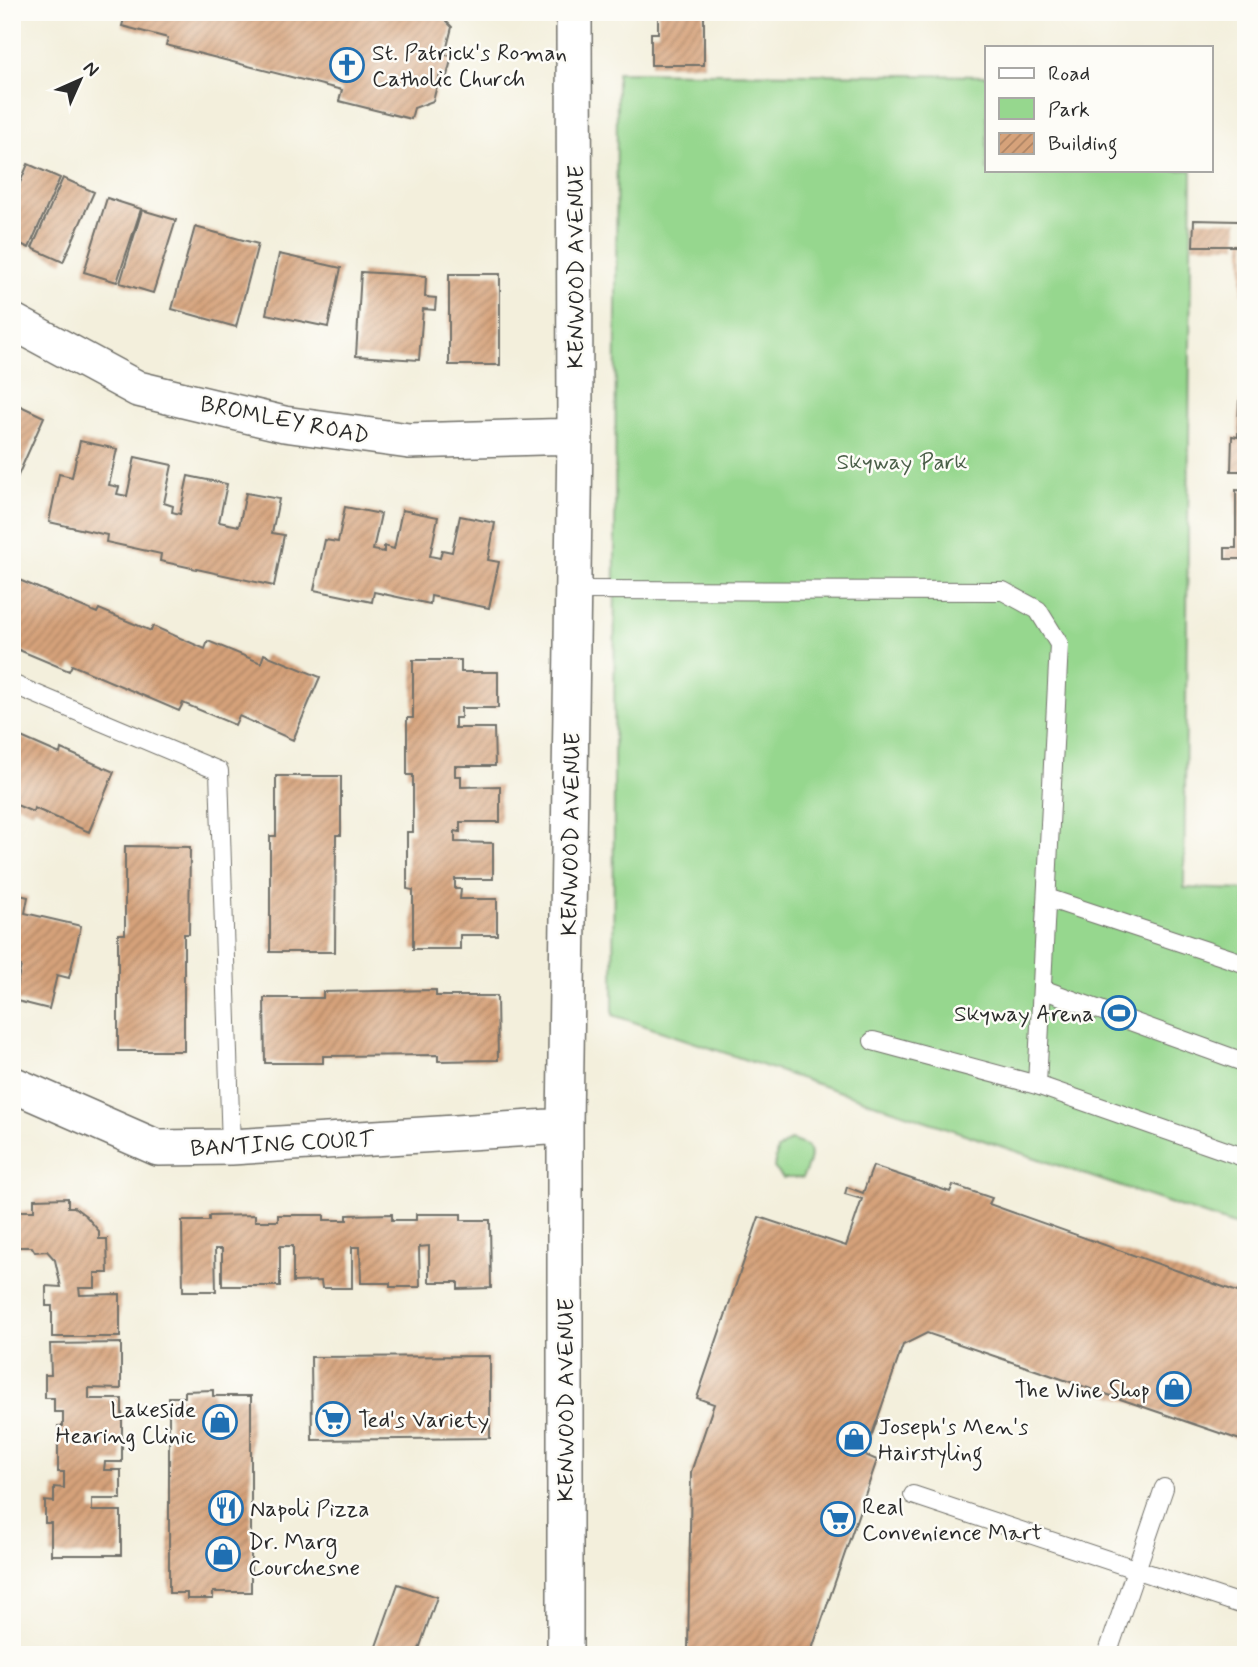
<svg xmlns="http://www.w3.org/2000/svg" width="1258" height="1667" font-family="Mynerve,sans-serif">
<defs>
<pattern id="building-hatch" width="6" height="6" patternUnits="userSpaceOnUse" patternTransform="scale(1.75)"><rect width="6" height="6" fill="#d6a27a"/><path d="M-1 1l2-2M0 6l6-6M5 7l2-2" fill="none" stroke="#ae8464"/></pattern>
</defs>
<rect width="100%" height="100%" fill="#fdfcf7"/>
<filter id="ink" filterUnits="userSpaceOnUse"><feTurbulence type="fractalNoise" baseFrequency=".0143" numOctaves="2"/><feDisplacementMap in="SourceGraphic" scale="14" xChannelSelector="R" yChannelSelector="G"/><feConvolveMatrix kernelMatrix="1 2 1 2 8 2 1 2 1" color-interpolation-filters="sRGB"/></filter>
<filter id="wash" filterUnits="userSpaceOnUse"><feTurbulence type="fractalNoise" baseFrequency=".00686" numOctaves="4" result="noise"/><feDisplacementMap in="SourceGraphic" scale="28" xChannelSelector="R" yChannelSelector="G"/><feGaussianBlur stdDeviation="1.57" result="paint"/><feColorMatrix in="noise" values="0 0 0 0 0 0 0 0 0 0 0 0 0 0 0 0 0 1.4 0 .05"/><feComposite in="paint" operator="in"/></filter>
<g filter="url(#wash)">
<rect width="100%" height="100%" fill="#f3efdc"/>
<path fill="#96d78e" stroke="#60815c" stroke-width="2" d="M617 72 987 76V170H1192L1184 888 1246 890V1229L613 1015Z
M791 1140C795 1142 805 1144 808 1148 813 1156 806 1171 802 1178H783L774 1168 777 1150Z"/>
<g id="blocks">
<path fill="url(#building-hatch)" d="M126 12H437L452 27 445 55 452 56 447 76 440 74 433 101 414 108 411 119 339 101 342 90 166 45 168 38 122 26Z
M658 12H704V65H651V33H658Z
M1242 149H1246V185H1241Z
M28 164 60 178 29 248 12 240V201Z
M63 178 94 192 63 262 32 248Z
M107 198 141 209 117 282 84 272Z
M142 210 176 220 153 293 120 283Z
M1194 220 1238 221V246H1193Z
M195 227 258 244 236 327 172 309Z
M1246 236V295L1242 294V241Z
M279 254 341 268 328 327 266 314Z
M361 272 426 276 425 297 436 298 435 310 423 309 419 360 356 356Z
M449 274H500V365H449Z
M1239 401H1246V471H1231L1232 436 1238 437Z
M12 402 44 417 12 489Z
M80 441 117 449 109 485 119 487 117 494 127 496 135 457 172 465 164 503 173 506 172 512 180 514 188 476 227 484 219 522 239 526 246 493 279 499 272 533 284 535 274 586 160 561 161 554 106 542 107 535 49 522 59 474 72 477Z
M1236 490 1246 491V559H1225V548H1236Z
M345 507 381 514 373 550 384 552V546L394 549 402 510 438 517 430 556 440 558 442 550 452 552 460 516 495 523 488 560 499 562 489 608 431 596 430 604 374 592 372 602 314 590 325 540 338 542Z
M12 577 97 613 99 609 151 631 153 626 205 649 208 641 261 663 264 654 320 677 293 740 239 716 235 725 183 703 179 711 72 665 69 671 12 647Z
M413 660H461V672H498V708H461V718H455V728H494L495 766H455V776H461V787L500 786V822H460V832L455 831V842L493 843V879H455V889H461L460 899H497V935H460V949H413V890L407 889V832H413V775H407V718H413Z
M12 733 60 754 61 749 114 772 89 832 34 808 33 812 12 803Z
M276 776H341V835H336L335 952H270V836H276Z
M125 846 190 847 189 934H184V1051H118V934H125Z
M12 893 28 897 25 913 81 926 69 978 57 975 49 1009 13 1000 21 966 12 964 16 948H12Z
M436 990V996H497L498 1060 438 1061V1055L323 1056V1063H265L264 998H323V992Z
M873 1166 950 1192 953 1185 992 1198 989 1204 1246 1295V1442L927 1333 903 1345 865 1455 877 1460 810 1655H695L688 1652 691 1472 714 1404 697 1398 759 1217 846 1246 862 1199 845 1194 847 1187 863 1193Z
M68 1198V1207H74L86 1216 99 1231V1239H107L108 1273H95V1288H79L80 1295 120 1294V1337H52V1306H46V1286L61 1287 55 1260 47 1251 35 1252 32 1247H12V1211H34V1199Z
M392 1214V1220H416V1214H461V1220H490L491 1288 458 1289V1282H429V1246L419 1247 420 1287H390V1283H361L360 1247H352V1288H322L321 1281 293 1282V1246H280V1286H222V1249H215L216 1291H183L182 1221H209V1216L255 1215V1221H278V1215H324V1220H347V1215Z
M121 1343V1389L89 1388V1399H122V1462H105L104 1470H121V1499H92V1511H121V1555H51V1523H45V1501L54 1502V1487L64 1488V1472H58V1426H63V1412H54V1398H45V1375H51L50 1344Z
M490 1356V1438L312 1440 311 1357Z
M213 1390V1396H251V1592H213V1599H187V1593H169V1397H185V1391Z
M398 1584 437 1597 417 1655H373Z"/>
</g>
</g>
<g filter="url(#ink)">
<use href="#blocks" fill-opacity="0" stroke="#717069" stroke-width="2"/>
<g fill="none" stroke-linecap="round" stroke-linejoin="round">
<g stroke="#717069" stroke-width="20">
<path id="service" d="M573 590 1003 591 1038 610 1059 644 1037 1085
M12 684 219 771 231 1147
M1047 898 1246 964
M1042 989 1246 1063
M873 1041 1037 1085 1246 1158
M913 1495 1246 1606
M1107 1655 1164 1488"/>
</g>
<g stroke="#717069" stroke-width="38">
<path id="minor" d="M12 321 138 389 284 424 409 441 575 436
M12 1084 158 1148 231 1147 565 1126
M565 1655V1126L575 436 574 12"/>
</g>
<use href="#service" stroke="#fff" stroke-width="18"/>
<use href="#minor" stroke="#fff" stroke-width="35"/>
</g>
</g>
<defs>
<g id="church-ring" transform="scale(1.75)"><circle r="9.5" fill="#fdfcf7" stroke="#1f6fb2" stroke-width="1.5"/><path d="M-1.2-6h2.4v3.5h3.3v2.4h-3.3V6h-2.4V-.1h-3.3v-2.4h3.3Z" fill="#1f6fb2"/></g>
<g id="stadium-ring" transform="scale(1.75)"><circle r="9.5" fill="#fdfcf7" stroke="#1f6fb2" stroke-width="1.5"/><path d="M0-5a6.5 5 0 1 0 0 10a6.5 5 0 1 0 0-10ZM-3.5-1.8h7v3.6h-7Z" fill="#1f6fb2"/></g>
<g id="shop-ring" transform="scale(1.75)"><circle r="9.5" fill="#fdfcf7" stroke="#1f6fb2" stroke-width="1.5"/><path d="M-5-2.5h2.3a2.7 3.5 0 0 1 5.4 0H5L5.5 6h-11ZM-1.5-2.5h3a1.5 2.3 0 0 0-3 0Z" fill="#1f6fb2"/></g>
<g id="supermarket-ring" transform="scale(1.75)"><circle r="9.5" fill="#fdfcf7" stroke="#1f6fb2" stroke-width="1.5"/><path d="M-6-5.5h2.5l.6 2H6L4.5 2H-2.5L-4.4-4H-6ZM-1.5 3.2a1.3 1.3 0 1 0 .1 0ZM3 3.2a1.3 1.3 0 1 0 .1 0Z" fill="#1f6fb2"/></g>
<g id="restaurant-ring" transform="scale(1.75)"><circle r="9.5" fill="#fdfcf7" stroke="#1f6fb2" stroke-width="1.5"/><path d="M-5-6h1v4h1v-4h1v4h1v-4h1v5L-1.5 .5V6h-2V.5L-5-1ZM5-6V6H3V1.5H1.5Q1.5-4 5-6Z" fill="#1f6fb2"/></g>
</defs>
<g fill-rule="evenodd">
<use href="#church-ring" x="347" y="65"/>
<use href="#stadium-ring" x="1119" y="1013"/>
<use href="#shop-ring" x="1174" y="1389"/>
<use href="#supermarket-ring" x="333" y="1419"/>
<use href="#shop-ring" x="220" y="1422"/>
<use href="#shop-ring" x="854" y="1439"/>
<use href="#restaurant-ring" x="226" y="1508"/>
<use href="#supermarket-ring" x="838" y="1519"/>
<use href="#shop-ring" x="223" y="1554"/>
</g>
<g text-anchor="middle" stroke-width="5" stroke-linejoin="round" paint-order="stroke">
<g font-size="23" fill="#2b2b2b" stroke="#fdfcf7" text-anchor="start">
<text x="372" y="60">St. Patrick's Roman<tspan x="372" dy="26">Catholic Church</tspan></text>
<text x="1094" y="1021" text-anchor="end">Skyway Arena</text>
<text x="1150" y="1397" text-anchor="end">The Wine Shop</text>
<text x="196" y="1417" text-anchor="end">Lakeside<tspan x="196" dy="26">Hearing Clinic</tspan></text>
<text x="358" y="1427">Ted's Variety</text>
<text x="878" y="1434">Joseph's Men's<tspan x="878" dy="26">Hairstyling</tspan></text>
<text x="862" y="1514">Real<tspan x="862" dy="26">Convenience Mart</tspan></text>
<text x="250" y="1516">Napoli Pizza</text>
<text x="248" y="1549">Dr. Marg<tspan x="248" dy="26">Courchesne</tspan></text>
</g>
<g font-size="23" fill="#2b2b2b" stroke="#fdfcf7">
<text transform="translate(575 267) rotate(-90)" y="8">KENWOOD AVENUE</text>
<text transform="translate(285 419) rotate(11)" y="8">BROMLEY ROAD</text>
<text transform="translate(570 834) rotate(-89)" y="8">KENWOOD AVENUE</text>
<text transform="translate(282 1143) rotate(-3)" y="8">BANTING COURT</text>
<text transform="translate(565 1400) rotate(-90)" y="8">KENWOOD AVENUE</text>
</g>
<g font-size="23" fill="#4b5f49" stroke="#fdfcf7">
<text x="902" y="469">Skyway Park</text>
</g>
</g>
<rect width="1258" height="1667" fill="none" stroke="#fdfcf7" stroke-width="42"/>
<rect x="985" y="46" width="228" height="126" fill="#fdfcf7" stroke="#a9a8a5" stroke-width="2"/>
<rect x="999" y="68" width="35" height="10" fill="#ffffff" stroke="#a9a8a5" stroke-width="2"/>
<text x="1048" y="80" font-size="21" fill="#2b2b2b">Road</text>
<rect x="999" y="98" width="35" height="21" fill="#96d78e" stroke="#a9a8a5" stroke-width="2"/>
<text x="1048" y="116" font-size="21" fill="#2b2b2b">Park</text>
<rect x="999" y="133" width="35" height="21" fill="url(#building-hatch)" stroke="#a9a8a5" stroke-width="2"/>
<text x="1048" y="150" font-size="21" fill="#2b2b2b">Building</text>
<g transform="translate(80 80) rotate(45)" stroke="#fdfcf7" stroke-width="5" paint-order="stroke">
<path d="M0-5L12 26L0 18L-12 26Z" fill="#2b2b2b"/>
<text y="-10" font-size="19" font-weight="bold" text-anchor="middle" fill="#2b2b2b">N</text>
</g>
</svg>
